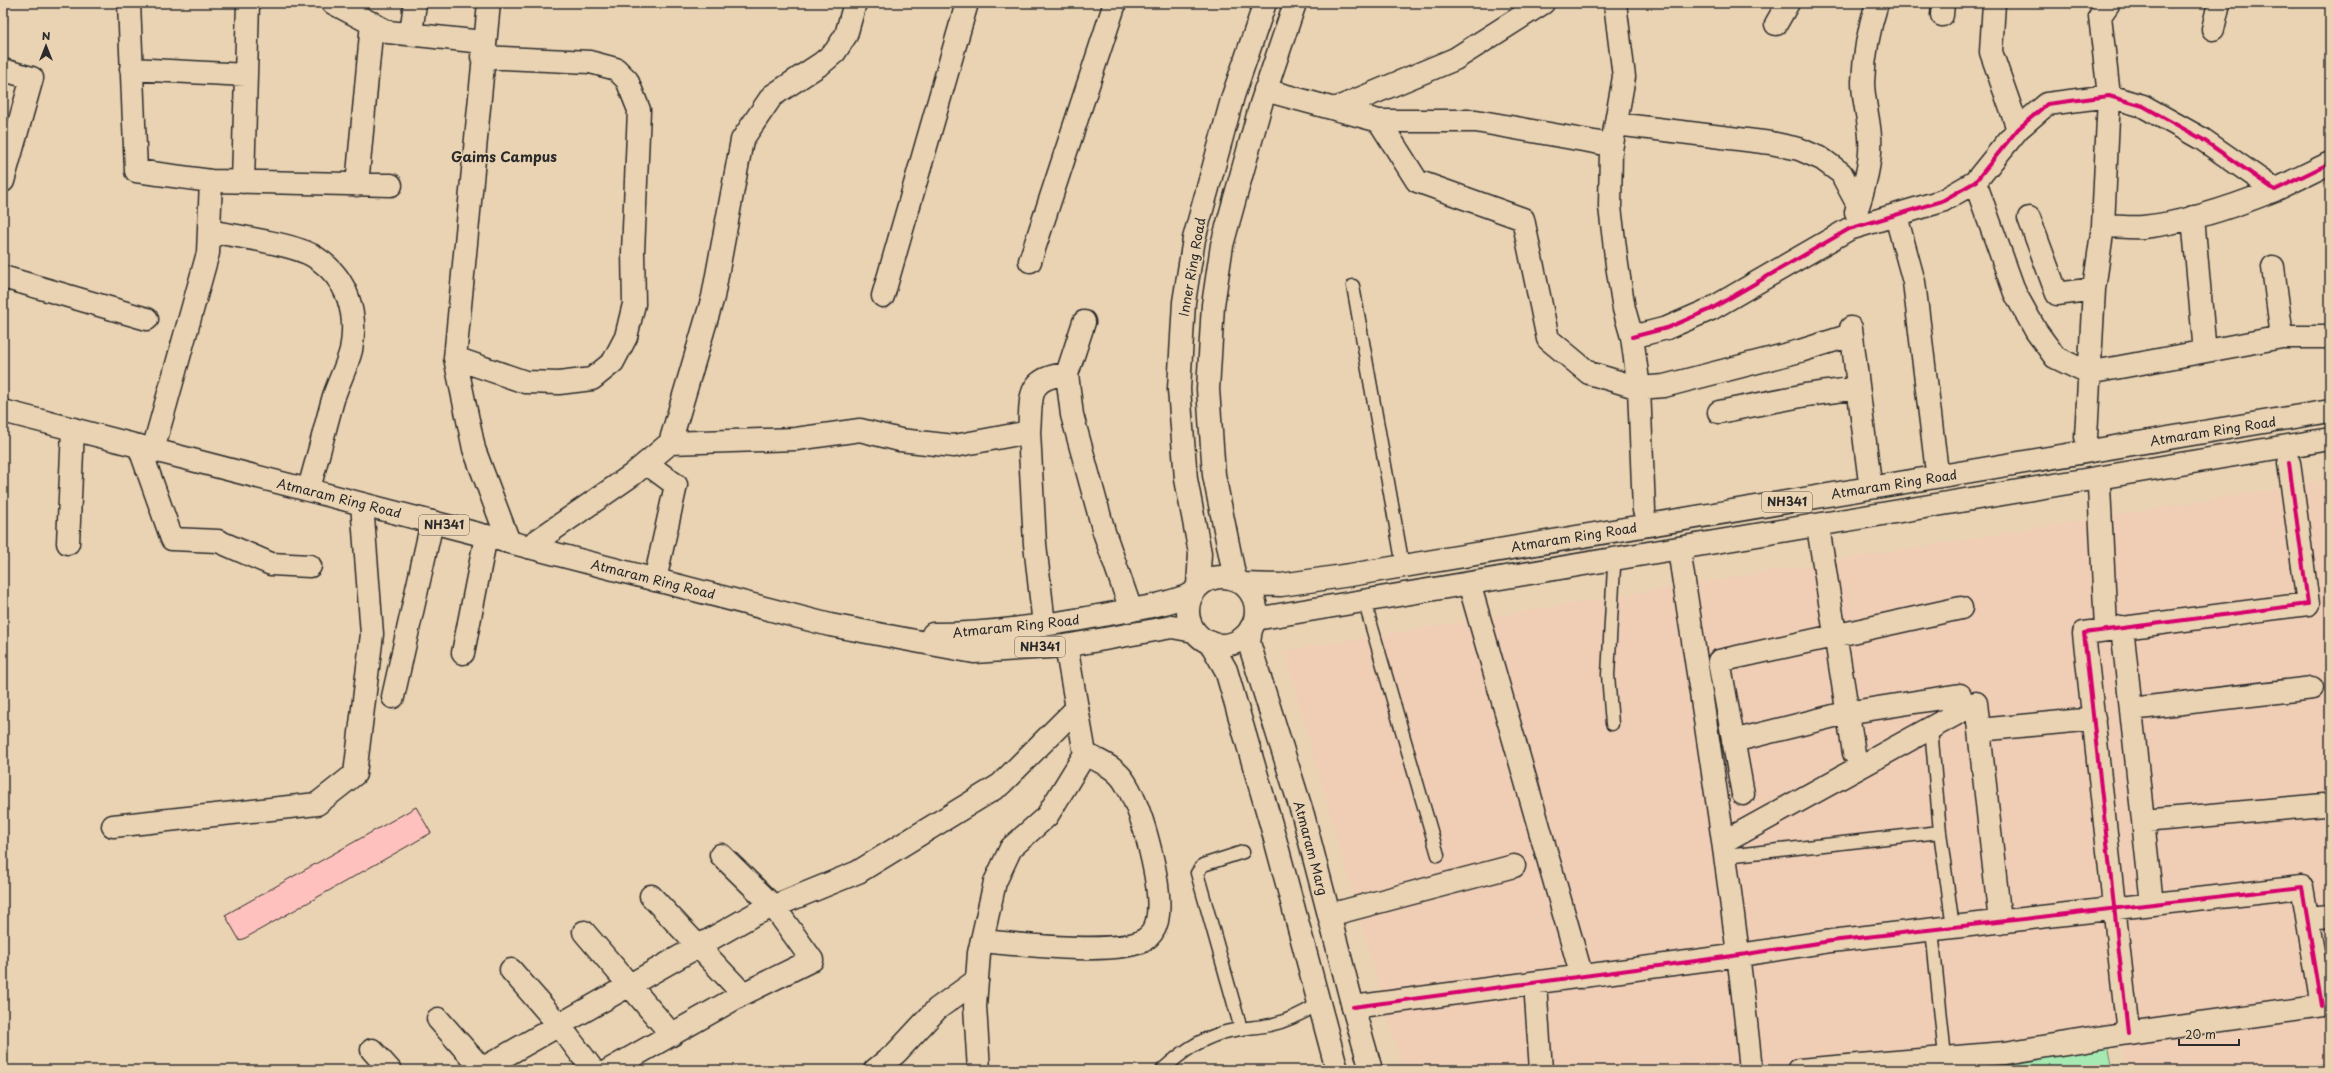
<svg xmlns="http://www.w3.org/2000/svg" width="2333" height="1073" font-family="'Playpen Sans',sans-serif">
<rect width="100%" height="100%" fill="#ead3b3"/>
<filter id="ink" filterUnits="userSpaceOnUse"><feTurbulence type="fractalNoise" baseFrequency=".025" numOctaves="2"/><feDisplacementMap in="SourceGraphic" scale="8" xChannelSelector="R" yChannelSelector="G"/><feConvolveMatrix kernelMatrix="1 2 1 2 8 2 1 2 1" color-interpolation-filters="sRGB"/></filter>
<g filter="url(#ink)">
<path fill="#f0ceb6" d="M2330 480V1069L2129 1070 2122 1046 2012 1059 2009 1070H1403L1284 651Z"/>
<path fill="#a7e9b2" stroke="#698a6e" d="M2107 1040 2113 1070H2001L2005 1053Z
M2330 1063V1070H2262Z"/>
<path fill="#fec1bd" stroke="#2b2b2b" d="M416 807 431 833 240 941 225 915Z"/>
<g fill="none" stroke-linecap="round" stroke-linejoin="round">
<g stroke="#2b2b2b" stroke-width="15">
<path id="lane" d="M1353 286 1403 566
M1364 600 1438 855
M1612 724 1608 675 1614 567
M1931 728 1940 832 1953 927
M1726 856 1940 832
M1932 930 1945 1057
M1241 1029 1197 873 1203 865 1243 852
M1162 1070C1180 1054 1198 1040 1222 1033 1237 1028 1254 1028 1270 1025 1288 1021 1302 1014 1318 1004"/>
</g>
<g stroke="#2b2b2b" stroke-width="25">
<path id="street" d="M129 3 136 171 211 181 391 185
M333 3 388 32 483 42
M489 3 455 358 474 449 509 542
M1615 3 1624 77 1611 150 1610 207 1617 265 1624 309 1632 337 1639 388 1644 510
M1994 3 1991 52 2018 129
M1942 15 1943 3
M1776 24 1788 3
M2213 29 2219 3
M411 34 415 3
M131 69 246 75
M3 70 32 78 3 181
M1265 90 1379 121 1417 181 1523 219 1548 339 1589 373 1639 388 1664 386 1800 351 1851 335
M1335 109 1455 59 1543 3
M1379 121H1476L1600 143
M1616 124 1771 143 1799 149 1822 159 1841 173 1858 205
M243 182 248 3
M1975 182 2015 293 2036 331 2055 357 2088 373 2282 337H2330
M357 185 372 23
M1856 212C1864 189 1872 161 1870 137 1869 118 1863 100 1863 82 1864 55 1869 28 1877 3
M1896 216 1914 282 1936 464
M2193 217 2204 342
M2029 218 2057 294 2094 289
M2103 226C2116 226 2130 228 2143 227 2185 223 2235 206 2275 190
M209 231C235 236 295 244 315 257 348 278 358 314 351 350 347 366 339 381 334 396 326 424 319 453 311 481
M1030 261 1115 3
M2273 267 2282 337
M3 277 147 319
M883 296 967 3
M1084 322 1067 374 1072 415 1104 532 1131 610
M1851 328 1869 475
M1632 337 1667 328 1711 309 1849 229 1942 201 1975 182 2018 129 2047 104 2109 96 2143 106 2202 139 2275 190 2330 163
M455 358 525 382 559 383 592 379 613 362 626 337 634 304 633 252 639 110 627 80 616 69 590 62 482 57
M1719 412 1806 395 1858 388
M1029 432 1035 544 1044 625
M2086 437 2094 289 2103 226 2109 96 2100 16 2109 3
M670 443 796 439 860 430 900 440 954 446 1029 432C1032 397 1025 378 1067 374
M139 446 172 539 218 541 271 564 310 566
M153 450 208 253 211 181
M646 463 676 485 655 580
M2099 487 2106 628
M1819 533 1854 753
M68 543 73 429
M528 547 632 475 670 443 713 297 742 140 772 96 822 63 835 52 846 35 855 3
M1680 556C1706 727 1734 898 1751 1070
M1471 590 1582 977
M2122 627 2152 904
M463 653 486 536
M393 697 432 522
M2131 709 2312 688
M1979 730 2094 719
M1733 741 1846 713 1960 695
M1743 794 1719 661 1961 608
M2143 821 2324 805
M113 826 317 804 355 774 372 634 362 504
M1724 842 1976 703 2000 922
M651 896 743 994
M1329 915 1514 866
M2308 918 2330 916
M584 932 672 1035
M982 941C1016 944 1118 956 1144 940 1151 936 1155 929 1157 921 1164 890 1143 812 1126 784 1117 768 1101 762 1085 754
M511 970 559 1025 593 1070
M1535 983 1541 1070
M1353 1007 1740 955 1831 941 2302 887 2322 1006
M438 1019 483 1070
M2128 1033 2084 633 2308 604 2289 463
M372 1050 390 1070
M480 1070 755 914 858 872 1000 785 1077 708
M609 1070 743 994 812 960 774 907 721 855
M875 1070 896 1053 937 1009 977 980
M1799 1070 2005 1053 2128 1033 2330 1005"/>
</g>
<g stroke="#2b2b2b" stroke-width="25">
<path id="secondary" d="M1235 579 1214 475 1208 389 1213 305 1222 245 1261 104 1295 3
M1198 586 1200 553 1186 479 1179 389 1184 302 1194 239 1233 96 1265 3
M1251 628 1249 643 1303 815 1353 1007 1371 1070
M1210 642 1226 670 1271 824 1337 1070
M979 1070 975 1006 979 953 995 882 1011 848 1047 816 1085 754 1068 657"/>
</g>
<g stroke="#2b2b2b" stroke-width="25">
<path id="highway" d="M3 411 830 625 974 652 1065 646 1172 627 1194 631
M1188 611a34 34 0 1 1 68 0a34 34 0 1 1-68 0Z
M1243 584 1281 585 1350 575 2330 411
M1255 619 2330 439
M933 634C992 634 1051 625 1109 614 1137 609 1165 605 1192 594"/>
</g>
<use href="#lane" stroke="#ead3b3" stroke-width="12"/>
<use href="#street" stroke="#ead3b3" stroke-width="22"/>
<use href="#secondary" stroke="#ead3b3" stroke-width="22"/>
<use href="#highway" stroke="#ead3b3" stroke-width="22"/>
<g stroke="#ead3b3" stroke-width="6">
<path id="cycleway" d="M1632 337 1667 328 1711 309 1849 229 1942 201 1975 182 2018 129 2047 104 2109 96 2143 106 2202 139 2275 190 2330 163
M1353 1007 1740 955 1831 941 2302 887 2322 1006
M2128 1033 2084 633 2308 604 2289 463"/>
</g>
<use href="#cycleway" stroke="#d6006c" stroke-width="4"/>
</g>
</g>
<g text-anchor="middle" stroke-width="3" stroke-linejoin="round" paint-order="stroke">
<g fill="#ead3b3" stroke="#645d54" stroke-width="1">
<rect x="1762" y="492" width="50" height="20" rx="3"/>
<rect x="419" y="515" width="50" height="20" rx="3"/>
<rect x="1015" y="637" width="50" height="20" rx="3"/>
</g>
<g font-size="12" font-weight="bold" fill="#2b2b2b">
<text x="1787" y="506">NH341</text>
<text x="444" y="529">NH341</text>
<text x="1040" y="651">NH341</text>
</g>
<g font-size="13" fill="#2b2b2b" stroke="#ead3b3">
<text transform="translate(1192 267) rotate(-80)" y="5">Inner Ring Road</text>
<text transform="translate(2213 431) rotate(-9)" y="5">Atmaram Ring Road</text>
<text transform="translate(1894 484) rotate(-9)" y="5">Atmaram Ring Road</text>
<text transform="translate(339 498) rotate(14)" y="5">Atmaram Ring Road</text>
<text transform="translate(1574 537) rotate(-9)" y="5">Atmaram Ring Road</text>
<text transform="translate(653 579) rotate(14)" y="5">Atmaram Ring Road</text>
<text transform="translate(1016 626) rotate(-6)" y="5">Atmaram Ring Road</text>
<text transform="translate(1311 848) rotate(75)" y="5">Atmaram Marg</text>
</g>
<g font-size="14" font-weight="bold" fill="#2b2b2b" stroke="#ead3b3">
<text x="504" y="162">Gaims Campus</text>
</g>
</g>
<rect width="2333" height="1073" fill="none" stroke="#ead3b3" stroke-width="16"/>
<rect x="8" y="8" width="2317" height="1057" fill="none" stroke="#2b2b2b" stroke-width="1.5" filter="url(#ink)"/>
<g transform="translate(46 46)" stroke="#ead3b3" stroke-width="3" paint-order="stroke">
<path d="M0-3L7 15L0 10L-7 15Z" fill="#2b2b2b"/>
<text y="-6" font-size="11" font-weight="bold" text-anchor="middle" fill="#2b2b2b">N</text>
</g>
<path d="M2179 1039v6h60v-6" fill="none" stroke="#2b2b2b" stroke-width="2"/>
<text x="2185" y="1039" font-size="12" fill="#2b2b2b" stroke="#ead3b3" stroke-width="3" paint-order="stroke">20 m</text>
</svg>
